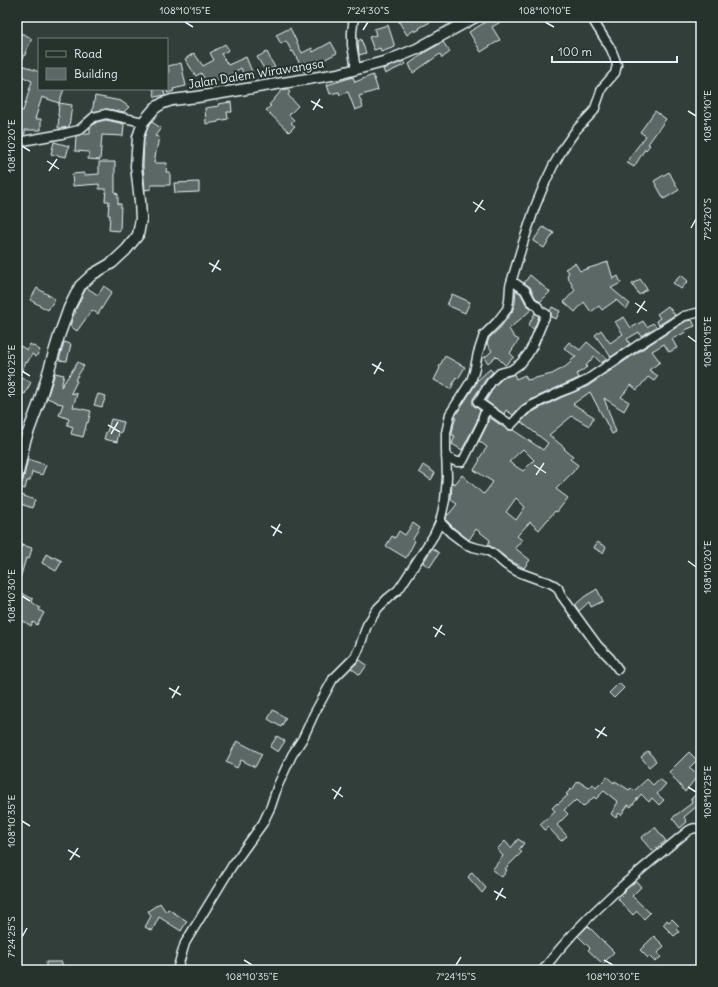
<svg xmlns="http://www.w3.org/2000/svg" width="718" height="987" font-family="Delius,sans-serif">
<rect width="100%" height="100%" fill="#323e39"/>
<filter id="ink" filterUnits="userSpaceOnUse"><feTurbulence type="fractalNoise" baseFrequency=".025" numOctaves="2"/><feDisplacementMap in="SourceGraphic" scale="8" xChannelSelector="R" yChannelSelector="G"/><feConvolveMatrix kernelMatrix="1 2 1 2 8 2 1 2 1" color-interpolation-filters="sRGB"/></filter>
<g filter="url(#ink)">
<path fill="#5c6865" stroke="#e8f1f8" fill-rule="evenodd" d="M396 17H440L419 28 420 29 415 32 414 30 407 35Z
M494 17H509L492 27 500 40 481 52 469 32Z
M388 25 395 47 381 52 380 48 374 50 369 37 376 35 374 29Z
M290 28 302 53 312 48 313 52 331 42 337 53 310 67 311 68 304 72 293 51 292 52 286 41 281 44 276 35Z
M21 34H24L31 38V41L25 53H26L20 64 39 72V89H64L59 103 42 97 35 119H41V130H25V134H17V110L23 111 32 81 21 76V75L17 73V36L19 37Z
M361 39 366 53 359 55 358 41Z
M443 42 450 52 442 58 440 54 413 73 409 64 427 51Z
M225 44 229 50 221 54 228 65 246 57 253 74 245 78 241 68 222 80 221 78 209 86 201 73 196 76 185 59 194 53 203 66 214 60 210 53Z
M267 52 270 58V59L275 67 266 72 257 57Z
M404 61 406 64 385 74 383 69Z
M181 63 186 86 173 89 174 91 167 93V73H169L168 66Z
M373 75 378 90 359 96 363 107 355 110 348 92 340 95 339 92 330 94 327 85 353 77 355 82Z
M153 89H163L165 95 155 97Z
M286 89 290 92 288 95 298 106 289 115 294 120 291 123 295 126 289 132 266 110 271 106 269 105 282 90Z
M95 96 121 101 129 107 124 112 107 109 92 112Z
M231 102 232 112H227L228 119 218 121V122L206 124 205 108 219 106 218 104Z
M59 103 72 105 69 127 62 128H58L59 116H58Z
M655 111 666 119 648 144 650 145 646 150 645 149 634 167 627 163 635 150 646 136 640 132Z
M106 120 124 124 123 136 102 135 100 160 88 159 89 152 75 151 76 136 83 134H90V127L97 122Z
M152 122 161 128 155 136 159 137 154 163H167L166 172H170V185H151V189L145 190 143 166 144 138 149 125Z
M54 142 69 146 66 157 51 154Z
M99 162H115V193L118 194V204H121L120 231 109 230 110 215H108L109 201H105L106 189H99V184L73 186 72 174 84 173V175L99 174Z
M669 172 679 190 664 199 654 181Z
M199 182V192L175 193 174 183Z
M543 227 554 233 544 248 533 241Z
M608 262 613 279 618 276 621 283 611 288 630 304 626 309 616 300 602 310 599 306 591 312 584 302 575 312 564 302 575 290 567 276 569 272 565 269 575 263 580 271Z
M530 275 550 292 540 302 535 297 530 287 524 283Z
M681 275 688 281 681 289 673 283Z
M640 279 647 289 639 295 632 284Z
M104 286 112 292 98 314 92 310 77 331 70 326 73 316 76 312 75 311 85 290 87 288 98 295Z
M37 288 55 299 48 310 30 300Z
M516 290 521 294 526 304 532 309 509 329 514 337 519 340 510 353 514 357 505 365 496 356 488 363 484 358 492 351 487 344 489 338 500 328 512 312 515 303Z
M452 294 470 302 465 313 447 305Z
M668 306 675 315 659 325 656 321 660 318 657 314Z
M552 307 560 311 556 319 551 317V313L550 311Z
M535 313 539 316 534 329 528 326Z
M624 317 631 328 643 321 647 327 653 323 657 327 641 336 639 332 627 339 630 344 611 357 595 335 601 330 610 343 623 334 615 322Z
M692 320 695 326 685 330 686 332 672 339 677 348 669 352 664 344 652 351 660 362 649 370 658 376 654 381 648 377 637 390 631 385 621 397 629 402 624 411 604 398 616 432 612 434 590 392 573 404 594 417 589 426 572 416 549 435 565 448 564 449 573 456 570 459 578 465 573 472 556 489 568 498 557 512 555 511 539 530 530 522 517 536 522 540 515 548 530 560 524 568 509 560 495 549 488 545 490 540 476 529 469 540 455 529 446 520 447 515 448 514H449L457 504 451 500 452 482 455 484 462 475 483 494V493L484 494 493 482 474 470 480 460 479 459 487 447 479 441 487 425 489 417 508 430H513L543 450 548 443 521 422 529 414 536 410 562 397 588 386 641 350 686 321ZM523 449 534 460 523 471 509 462ZM516 498 525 507 516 520 506 512Z
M64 342 71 344 67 361 59 360Z
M569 342 580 350 587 342 607 359 601 363 594 356 586 366 587 367 577 374 579 378 530 400 521 406 513 415 506 410 504 414 486 401 495 385 503 378 514 374 516 379 525 375 527 380 552 374 565 367 571 362 570 361 576 357 564 348Z
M17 344 27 350 30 344 40 350 36 357 32 354 27 363 26 362 19 376 31 382 25 394 17 390Z
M445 356 465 367 458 379 456 377 451 389 434 380 440 368 439 367Z
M78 362 84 366 75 380 77 381 71 393 77 394 73 407 91 411 88 423 87 422 83 437 71 434 73 427 67 425 69 419 59 415 63 404 57 403V402L47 398 55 373 64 375 61 387Z
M490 369 493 372 486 379 473 399V405L480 410 478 415 477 421 462 450 452 444 455 436 452 435V434L454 423 456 418 455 416 476 384 477 379 478 380Z
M98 394 106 396 102 407 94 405Z
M111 419 124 422 121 433 119 432 117 442 104 439 106 432H107Z
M28 459 46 465 42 475 32 472 30 481H27L25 489 17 487 18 484 22 483 23 480Z
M423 465 435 473 431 480 419 472Z
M21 495 35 500 32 508 18 503Z
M413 523 420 528 413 539 415 541 406 558 386 546 392 536 395 538 399 531 405 535Z
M597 542 606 547 603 553 594 548Z
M22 545 32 548 29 559 26 558 19 582H17V546L22 547Z
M432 548 439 553 430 567 423 563Z
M46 554 53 558 54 557 62 561 56 571 42 563Z
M597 589 603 601 591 607 589 602 579 611 575 605 584 597Z
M17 591 33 599 32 602 40 608 39 610 44 613 37 625 33 622 31 626 17 617Z
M360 660 367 665 360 675 351 668Z
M619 683 624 688 614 698 609 693Z
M273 710 286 718 281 727 268 719Z
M277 736 285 741 278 752 270 747Z
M237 741 262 754 255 767 241 760 237 768 226 762Z
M648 751 656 761 649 767 641 757Z
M689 752 697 760 689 768 698 775 685 792 669 772Z
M607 777 614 783 615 781 629 790 631 788 634 791 647 779 653 785 659 779 666 784 657 794 664 800 659 805 652 798 649 802 641 794 631 807 628 805 621 815 619 813 616 818 611 814 618 802 604 791 596 799 594 797 583 807 576 800 574 802V801L564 810 568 814 557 825 567 836 561 841 548 827 545 830 540 824 555 811 552 808 557 803 558 804 568 795 566 794 571 789 572 790 578 781 589 788 593 784 596 788Z
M701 789V812L696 807 684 817 687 822 680 828 672 818 692 803 691 800V799Z
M655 827 666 841 652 851 641 838Z
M518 839 524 843 519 850 522 852 505 869 507 870 502 877 492 870 503 856 497 849 505 841 511 848Z
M472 872 486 888 482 893 468 877Z
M636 881 641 887 632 896 650 913 644 919 637 911 633 915 618 899 626 891 625 890Z
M160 903 166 912 168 909 187 921 181 931 159 917 152 931 145 927 151 916 148 911Z
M672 919 679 926 676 929 679 932 674 936 663 925 667 920 669 922Z
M588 926 614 952 603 964 588 950 590 948 578 936Z
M654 936 664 946 658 953 661 957 655 962 649 956 648 958 640 950Z
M46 962H62V970H46Z"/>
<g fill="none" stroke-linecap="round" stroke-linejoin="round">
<g stroke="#e8f1f8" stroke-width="11">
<path id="minor" d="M354 17 352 32V45L356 69
M17 86V91
M17 142 62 134 79 130 94 117 106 114 143 122
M488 409 478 402 491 382 500 373 511 370 521 363 528 354 533 345 546 314 539 310 538 307 531 301 525 290 512 281
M446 457 457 462H462L464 459 482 423 483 416 488 409 511 425 525 410 533 405 560 392 573 387 585 381 638 345 684 316 701 312
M440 522 451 533 467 545 473 547 486 550 492 553 506 565 518 572 540 580 548 582 554 585 558 588 561 595 584 627 598 646 610 658 618 669
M177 970 185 943 232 866 263 823 271 806 278 785 292 755 303 738 314 714 333 679 355 657 360 646 367 625 378 608 388 598 398 590 401 586 434 535 440 522 445 500 447 477 446 450V433L450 414 471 381 474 372 478 353 484 335 497 322 507 309 509 301 510 286 522 246 535 207 544 185 553 166 564 147 576 130 594 111 602 88 615 73 617 65 615 59 611 49 591 17
M543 970C583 916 636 873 688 831 693 828 695 827 701 830"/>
</g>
<g stroke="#e8f1f8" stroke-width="13">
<path id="tertiary" d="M17 478 25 441 39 403 59 336 69 308 80 286 93 274 112 263 126 250 138 235 141 219 140 201 136 166 138 137 143 122 155 108 163 103 172 100 197 97 338 74 387 61 417 49 475 17"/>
</g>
<use href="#minor" stroke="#26332d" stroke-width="8"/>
<use href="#tertiary" stroke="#26332d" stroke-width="10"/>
</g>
</g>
<path fill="none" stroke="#e8f1f8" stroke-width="1.5" d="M185 22 193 27M545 22 554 27M363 30 368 22M311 101 323 108M313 110 320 99M688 111 696 116M22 146 30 151M47 161 59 169M49 171 57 159M473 202 485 210M475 212 483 200M691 228 696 219M209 263 221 270M212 272 219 260M635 303 647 311M637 313 645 301M688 336 696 342M372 364 384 371M22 371 30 376M374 374 381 362M108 425 120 432M111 434 118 422M534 465 546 473M536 475 544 463M271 526 282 533M273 536 280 524M688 561 696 567M22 596 30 601M433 627 445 635M435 637 442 625M169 688 181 695M172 698 179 686M595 729 607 736M597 738 605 727M688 787 696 792M332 789 343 797M334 799 341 787M22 821 30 826M68 850 80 857M70 860 78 848M494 891 506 898M496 900 503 888M22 937 27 928M244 960 252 965M604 960 613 965M456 965 461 957"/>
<g text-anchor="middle" stroke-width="4" stroke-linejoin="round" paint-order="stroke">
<g font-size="12" fill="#e8f1f8" stroke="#26332d">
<text transform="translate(256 74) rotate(-9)" y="4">Jalan Dalem Wirawangsa</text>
</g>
</g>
<rect width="718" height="987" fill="none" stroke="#26332d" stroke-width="44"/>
<rect x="38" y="38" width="130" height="52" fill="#26332d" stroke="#747f7e"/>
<rect x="46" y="51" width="20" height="6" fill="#26332d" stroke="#747f7e"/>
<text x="74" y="58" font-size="12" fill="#e8f1f8">Road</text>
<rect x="46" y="68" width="20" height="12" fill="#5c6865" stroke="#747f7e"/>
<text x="74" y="78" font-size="12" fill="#e8f1f8">Building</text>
<path d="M552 56v6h125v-6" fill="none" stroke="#e8f1f8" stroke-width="2"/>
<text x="558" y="56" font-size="12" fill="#e8f1f8" stroke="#26332d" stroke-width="3" paint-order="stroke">100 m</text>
<rect x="22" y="22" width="674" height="943" fill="none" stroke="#e8f1f8" stroke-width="1.5"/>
<g font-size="10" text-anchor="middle" fill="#e8f1f8">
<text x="185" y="14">108°10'15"E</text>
<text x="368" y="14">7°24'30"S</text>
<text x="545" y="14">108°10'10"E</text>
<text transform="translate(707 116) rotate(-90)" y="4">108°10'10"E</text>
<text transform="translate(11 146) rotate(-90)" y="4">108°10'20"E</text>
<text transform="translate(707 219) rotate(-90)" y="4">7°24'20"S</text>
<text transform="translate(707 342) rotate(-90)" y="4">108°10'15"E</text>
<text transform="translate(11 371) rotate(-90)" y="4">108°10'25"E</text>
<text transform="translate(707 567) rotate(-90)" y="4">108°10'20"E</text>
<text transform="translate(11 596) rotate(-90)" y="4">108°10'30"E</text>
<text transform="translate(707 792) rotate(-90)" y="4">108°10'25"E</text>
<text transform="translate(11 821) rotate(-90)" y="4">108°10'35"E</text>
<text transform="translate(11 937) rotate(-90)" y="4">7°24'25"S</text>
<text x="252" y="980">108°10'35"E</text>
<text x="456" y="980">7°24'15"S</text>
<text x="613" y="980">108°10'30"E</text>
</g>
</svg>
